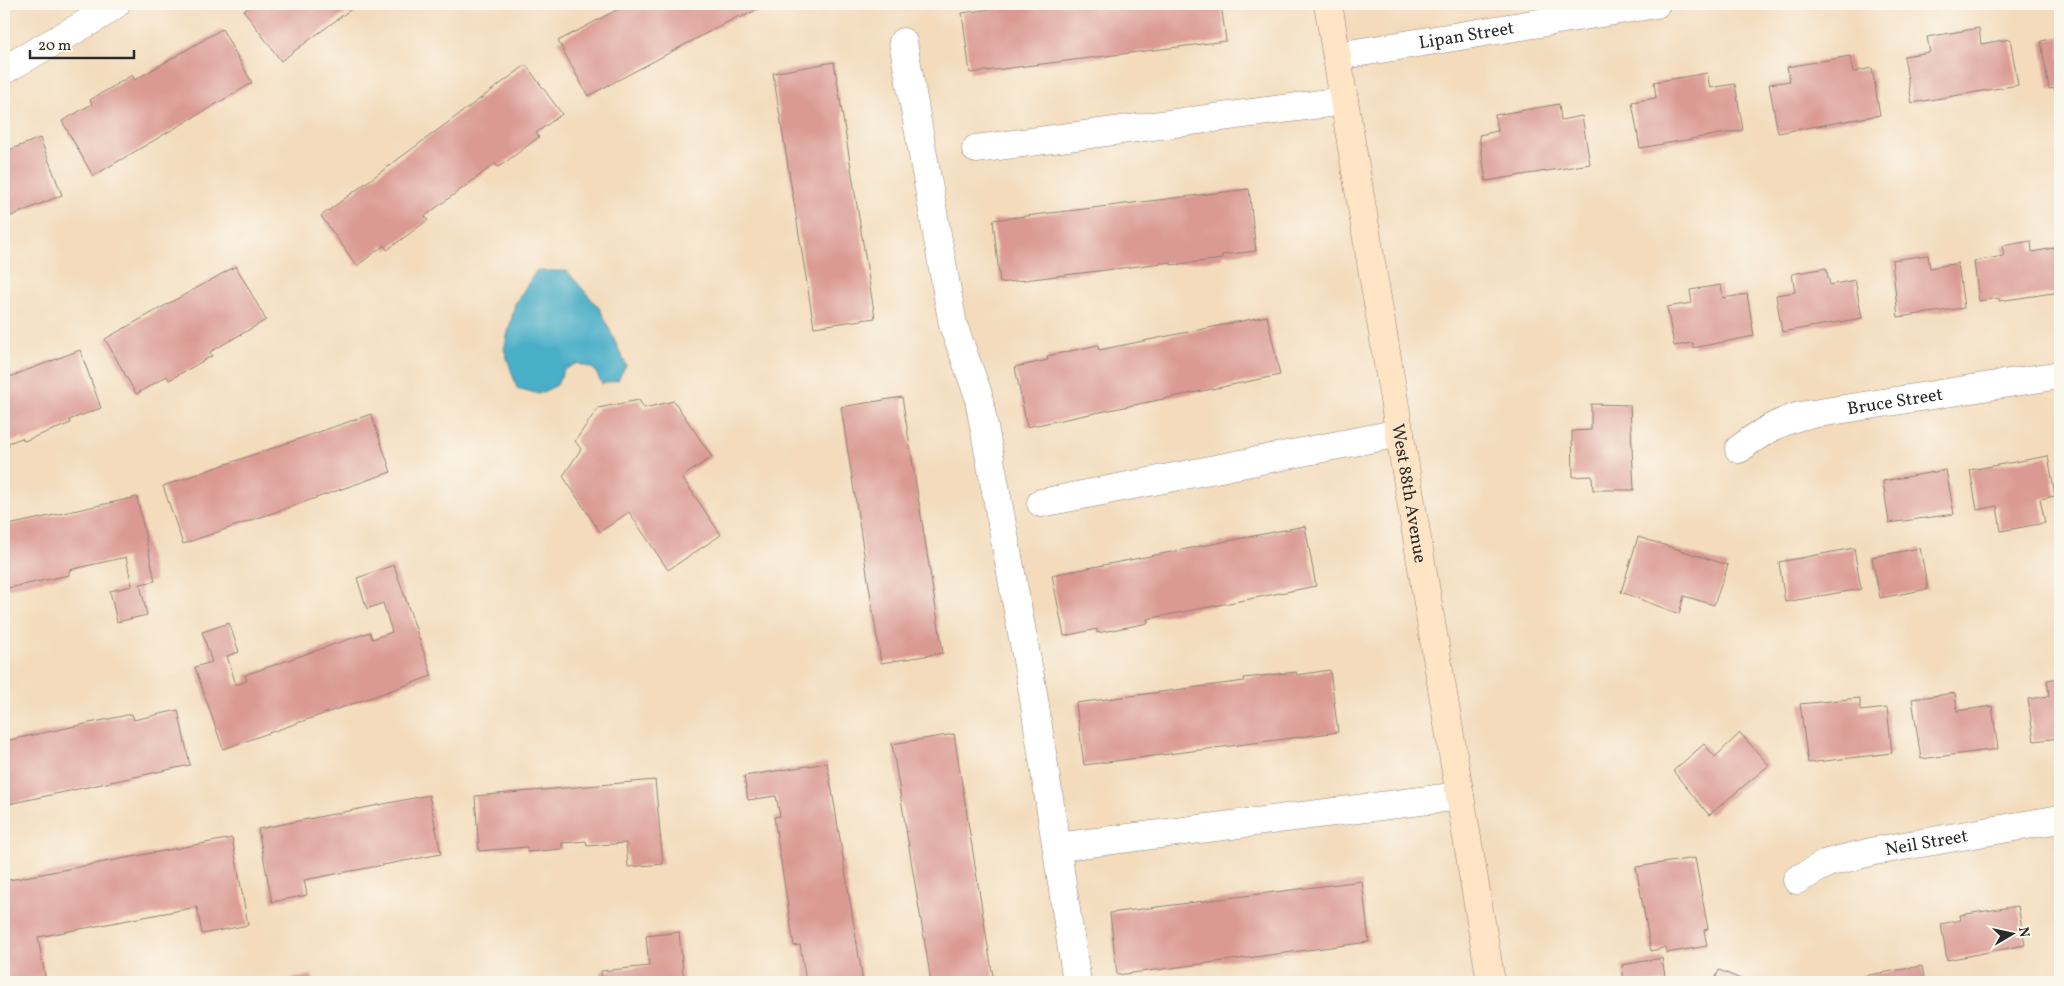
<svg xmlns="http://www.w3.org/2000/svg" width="2064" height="986" font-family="Vollkorn,serif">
<rect width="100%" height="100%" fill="#fbf7ec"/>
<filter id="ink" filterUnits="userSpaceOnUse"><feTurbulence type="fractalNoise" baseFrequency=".02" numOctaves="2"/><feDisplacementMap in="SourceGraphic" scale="10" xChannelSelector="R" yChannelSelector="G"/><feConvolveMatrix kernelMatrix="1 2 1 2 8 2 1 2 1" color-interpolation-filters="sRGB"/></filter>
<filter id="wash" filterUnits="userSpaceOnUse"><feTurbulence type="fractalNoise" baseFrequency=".0096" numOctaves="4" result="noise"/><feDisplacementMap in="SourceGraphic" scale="20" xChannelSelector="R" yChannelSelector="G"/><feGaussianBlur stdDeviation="1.12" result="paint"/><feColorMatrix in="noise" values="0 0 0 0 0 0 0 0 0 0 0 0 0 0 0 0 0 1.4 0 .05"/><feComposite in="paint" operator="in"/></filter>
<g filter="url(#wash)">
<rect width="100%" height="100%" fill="#f3dbbc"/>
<path fill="#48aec7" stroke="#3a6c79" d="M536 271H567L600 309 626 365 618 380 602 384 594 369 577 363 564 370 557 385 539 394 517 388 504 349 515 304Z"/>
<g id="blocks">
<path fill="#da9a93" d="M253 4H358L281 61 244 11Z
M628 4H768L740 18 739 16 588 96 558 41Z
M1031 4H1221L1226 41 970 73 962 13Z
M1979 28 1981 44 2010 39 2018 85 1912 103 1904 56 1930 52 1927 37Z
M222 29 252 83 93 176 62 121 92 104 90 100 132 75 135 80Z
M2060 37V87L2049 89 2041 41Z
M1850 56 1853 72 1872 68 1880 115 1778 133 1769 84 1790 81 1787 67Z
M834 62 875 318 814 327 773 73Z
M526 65 562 114 536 133 539 137 503 164 498 167 495 164 425 216 428 220 387 250 384 245 357 266 321 216Z
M1707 73 1710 88 1735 84 1743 130 1640 148 1632 102 1656 98 1654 82Z
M1559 104 1561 120 1582 116 1590 164 1486 181 1479 135 1498 131 1495 115Z
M40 138 62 195 4 219V152Z
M1249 189 1256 251 1222 255V259L1171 265V262L1000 283 993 220Z
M2031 241 2032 252 2059 247 2060 292 1999 301V298L1979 301 1974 261 2004 256 2002 246Z
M1928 255 1930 268 1958 263 1964 308 1898 317 1892 260Z
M236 266 266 320 210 352 212 356 169 380 167 376 136 394 105 339Z
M1826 268 1830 285 1855 280 1862 318 1782 332 1776 295 1795 292 1792 274Z
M1721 285 1723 298 1747 294 1754 336 1693 348V343L1674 346 1667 307 1692 303 1690 290Z
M1267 316 1280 375 1027 427 1015 367 1048 360 1047 356 1098 345 1099 350Z
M80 350 101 408 69 420 71 423 37 436 24 441 22 438 8 443 9 447 4 449V379Z
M902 397 943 653 881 663 841 407Z
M639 400 644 408 674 401 712 457 682 477 721 535 668 570 629 512 600 532 563 476 581 449 575 441 598 408Z
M1591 404 1630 405 1634 490H1593L1592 476 1573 477 1572 431 1591 430Z
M371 414 391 472 183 544 163 486Z
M2048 456 2055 496 2040 499 2045 523 2001 531 1997 506 1977 510 1970 470Z
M1946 470 1954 514 1889 523 1883 481Z
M137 497 155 581 140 584 147 615 117 622 110 591 132 586 126 557 69 570V575L4 589V526Z
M1305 526 1316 586 1147 619 1148 623 1097 633V629L1064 636 1052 575Z
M1638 537 1728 565 1714 605 1684 596 1679 614 1621 592Z
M1854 548 1861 589 1785 602 1779 562Z
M1920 548 1928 589 1880 598 1872 557Z
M394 565 432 676 223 749 195 667 212 662 202 632 229 623 239 652 227 656 236 685 247 681 245 675 370 632 372 639 392 632 383 603 367 609 357 578Z
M1330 670 1338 732 1084 765 1076 703 1245 681 1244 678 1253 677 1296 672 1297 675Z
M2060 678V738L2034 741 2028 699 2049 696 2047 680Z
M1955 693 1957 711 1992 706 1998 749 1921 759 1912 699Z
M1860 698V711L1887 708 1892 753 1808 763 1800 704Z
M178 710 190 765 4 805 5 741 132 714 134 720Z
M1740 733 1769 765 1709 815 1673 771 1704 744 1715 757Z
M954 734 989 953 994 982H931L928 963 892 744Z
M827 763 835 808 863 982H806L800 945 794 946 774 817 780 816 776 796 748 800 744 776Z
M655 780 663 864 628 867 626 843 587 846 586 841 562 843V849L527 852V847L479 851 475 796Z
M429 795 441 854 304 880 307 895 272 902 258 829Z
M232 838 248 925 202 934 197 907 38 937 46 982H4V881Z
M1695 858 1708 929 1704 930 1707 946 1666 953V947L1651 951 1636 867Z
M1362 881 1369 942 1117 975 1110 913Z
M2056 899H2060V921H2059Z
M2018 906 2025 945 1947 960 1941 924 1961 920 1960 915Z
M679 932 684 982H602L601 971 649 966 646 936Z
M1662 958 1666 982H1624L1622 965Z
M1922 966 1925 982H1864L1863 976Z
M1719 970 1748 982H1714Z
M312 975 313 982H279V981Z
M511 980 512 982H497V981Z"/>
</g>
</g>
<g filter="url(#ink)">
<use href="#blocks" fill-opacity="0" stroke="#8f8374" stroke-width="1"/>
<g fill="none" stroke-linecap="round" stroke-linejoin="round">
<g stroke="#8f8374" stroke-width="29">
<g id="street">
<path d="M903 42 953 325 978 394 1032 687 1077 982"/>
<path id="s1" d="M1337 56 1656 4"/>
<path d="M4 70 99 16 116 4"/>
<path d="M976 149 1344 101"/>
<path id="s2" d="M1739 449C1758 434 1776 423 1800 416L2060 375"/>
<path d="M1041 503 1400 433"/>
<path d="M1057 847 1460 796"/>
<path id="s3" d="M1797 880 1827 863 1875 851 2060 819"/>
</g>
</g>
<g stroke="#8f8374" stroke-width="29">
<g id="secondary">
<path id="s4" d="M1328 4 1491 982"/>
</g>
</g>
<use href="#street" stroke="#fff" stroke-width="28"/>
<use href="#secondary" stroke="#ffe4c6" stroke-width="28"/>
</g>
</g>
<g text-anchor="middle" stroke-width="4" stroke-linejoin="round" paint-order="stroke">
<g font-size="18" fill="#2b2b2b" stroke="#fbf7ec">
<text dy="6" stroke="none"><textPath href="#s1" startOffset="131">Lipan Street</textPath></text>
<text dy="6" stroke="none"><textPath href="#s2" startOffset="166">Bruce Street</textPath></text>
<text dy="6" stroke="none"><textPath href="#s4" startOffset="496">West 88th Avenue</textPath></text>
<text dy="6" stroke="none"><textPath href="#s3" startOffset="136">Neil Street</textPath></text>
</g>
</g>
<rect width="2064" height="986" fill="none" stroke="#fbf7ec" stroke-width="20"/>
<g transform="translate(2012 934) rotate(81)" stroke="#fbf7ec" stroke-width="4" paint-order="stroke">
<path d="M0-4L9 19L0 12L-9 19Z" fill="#2b2b2b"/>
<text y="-8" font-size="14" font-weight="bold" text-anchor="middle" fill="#2b2b2b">N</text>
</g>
<path d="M30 50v8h104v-8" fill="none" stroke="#2b2b2b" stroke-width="2.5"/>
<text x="38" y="50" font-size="15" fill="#2b2b2b" stroke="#fbf7ec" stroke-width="4" paint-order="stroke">20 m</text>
</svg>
